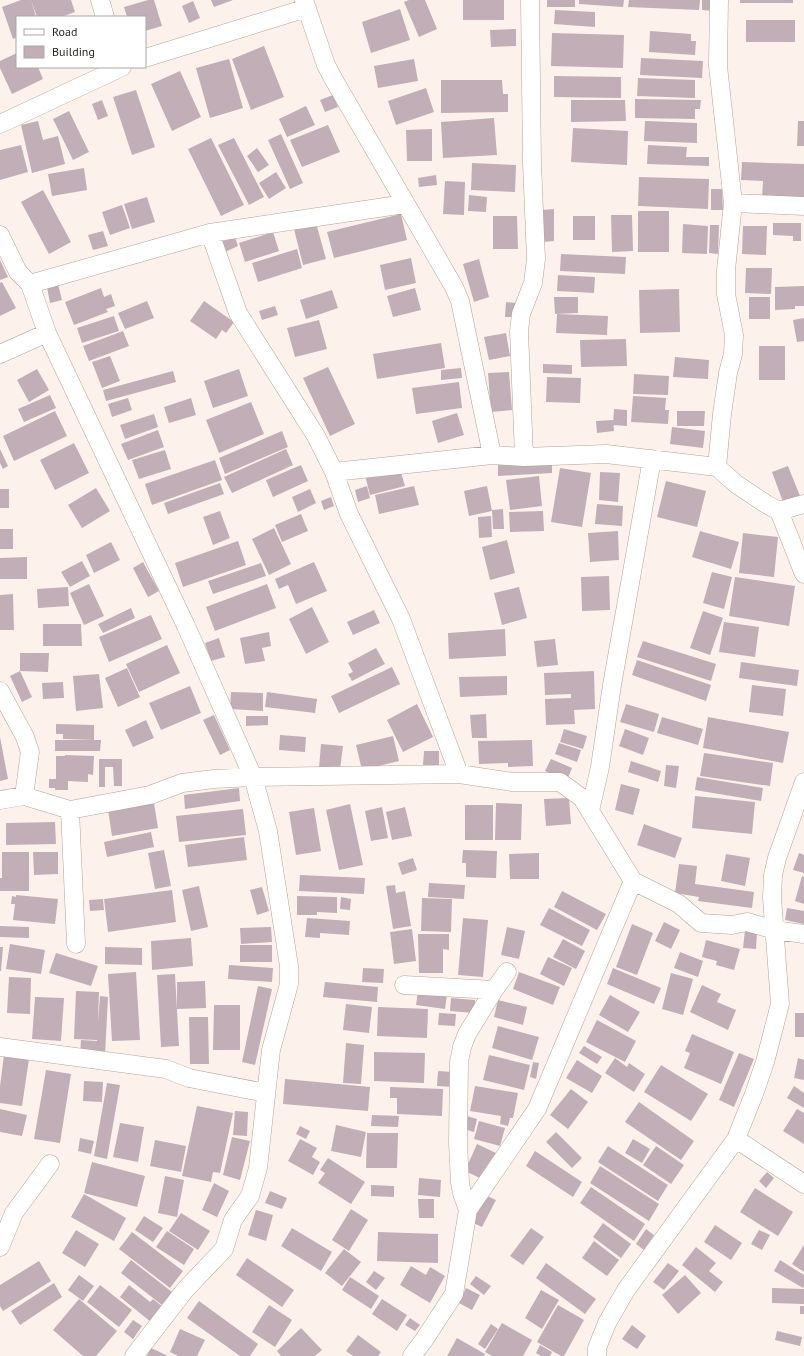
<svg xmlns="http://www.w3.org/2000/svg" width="804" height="1356" font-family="'PT Sans',sans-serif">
<rect width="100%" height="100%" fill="#fdf2eb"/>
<path fill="#c1aeb7" d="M21 0H31L36 17H17V37L13 39 2 7Z
M31 0H71L75 12 61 17H37Z
M148 0H154L162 26 145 31V17H127L124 7Z
M211 0H233L214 7Z
M409 0H425L437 29 419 37 404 2Z
M463 0H504V20H463Z
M547 0H575V7H547Z
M579 0H624L623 7 579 4Z
M629 0H700L699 10 628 7Z
M702 0H713V11L702 10Z
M740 0H793V3H740Z
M193 1 200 18 189 23 182 6Z
M400 9 410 40 371 53 362 22Z
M555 10 595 12V27L554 24Z
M746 20H795V42H746Z
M516 29V46L491 47 490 30Z
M650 31 691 34V41H696L695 55 649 52Z
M552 33 624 35 623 68 551 66Z
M264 46 284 97 251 110 232 59Z
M17 53V67H38L43 79 12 94 0 68V61Z
M641 58 703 61 702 78 640 75Z
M229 59 243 108 210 118 196 68Z
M414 59 418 81 378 88 374 66Z
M180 71 201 117 172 131 151 84Z
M554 76 621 77V98L554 97Z
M638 78 695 80V98L637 96Z
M441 80H502L503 94H508V112L441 113Z
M426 88 434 112 396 125 388 101Z
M136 90 155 147 132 155 113 97Z
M333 95 338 107 325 112 320 100Z
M635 99 701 100 700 109H695V119L635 118Z
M102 100 108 116 98 120 92 104Z
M571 100H625L626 121 571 122Z
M306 106 315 125 287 137 279 119Z
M69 111 89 152 73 160 53 119Z
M494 118 497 155 443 158 441 122Z
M38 121 43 140 58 136 65 164 32 173 21 125Z
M645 121 697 123V143L644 141Z
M798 121H804V146H797Z
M328 125 340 152 302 167 290 140Z
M573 128 628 131 627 165 571 162Z
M432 129V161H407L406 130Z
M281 134 303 183 290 189 268 140Z
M211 138 244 205 221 216 188 149Z
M234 138 264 197 249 205 218 145Z
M21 145 28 172 0 180V150Z
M648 145 687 147 686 157H709V166L647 164Z
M257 148 269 165 258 172 247 156Z
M742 162 804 164V200L762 198 763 181 741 180Z
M472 163 516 165 515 192 471 190Z
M84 168 87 190 52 196 48 174Z
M276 172 286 188 269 199 259 183Z
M436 175 437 185 419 187 418 178Z
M639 177 709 179 708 209 638 206Z
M445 181 465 182 464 215 443 214Z
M711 189H722L723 210H711Z
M43 190 71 242 49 254 21 202Z
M469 195 487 197 486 212 468 211Z
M147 197 155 222 132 229 124 204Z
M122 205 130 228 110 235 102 212Z
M554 209V241L543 242 542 210Z
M638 211H669V252H638Z
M401 214 407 240 334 258 327 232Z
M611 215H632L633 251 612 252Z
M493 216H517L518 249H493Z
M573 216H595V240H573Z
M316 223 326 259 303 265 294 229Z
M773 223H801V241H793V236L773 235Z
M683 224 708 226 707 254 682 253Z
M710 225H719L718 254 709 253Z
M743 226H767L766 255 742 254Z
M103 231 108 246 93 250 88 235Z
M273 232 279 251 245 262 239 243Z
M235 237 238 246 225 252 221 242Z
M297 249 302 268 258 282 252 263Z
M561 254 626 257 625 274 560 271Z
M411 258 416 283 385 290 380 265Z
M479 259 489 297 474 302 463 264Z
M0 260 8 277 0 280Z
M746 268H772L771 294 745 293Z
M558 275 595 277 594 293 557 291Z
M2 282 16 308 0 316V283Z
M58 284 62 300 50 303 47 287Z
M804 286V306H795V309L775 310V287Z
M101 288 104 297 111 294 115 306 106 309 108 312 74 325 65 302Z
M415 288 421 310 393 317 387 296Z
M679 289 680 332 640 333 639 290Z
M332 290 338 308 306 319 300 300Z
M554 297H578V313L555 314Z
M749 297H770V319H749Z
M147 301 154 318 125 329 118 313Z
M204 301 234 322 226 333 222 330 216 339 190 321Z
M506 302 516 303V317H505Z
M275 306 278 315 262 320 259 311Z
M557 314 608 316 607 335 556 333Z
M114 316 119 331 82 343 77 328Z
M804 318V341L797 342 793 320Z
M319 320 327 349 295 357 287 328Z
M123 331 129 346 89 361 83 346Z
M506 333 510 356 489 360 484 337Z
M626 339 627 366 581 367 580 340Z
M441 343 445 368 377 379 373 354Z
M759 346H785V380H759Z
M110 356 120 381 102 388 92 362Z
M675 357 709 360 708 379 673 377Z
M543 364 572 365V374L543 373Z
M328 367 355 424 330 436 303 378Z
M461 368 462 378 441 380V370Z
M37 369 49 390 29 402 17 380Z
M239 369 248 396 213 408 204 381Z
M173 371 176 382 106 401 103 390Z
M509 372 512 410 491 412 488 373Z
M634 374 669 376 668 395 633 394Z
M547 377 581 378 580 403 546 402Z
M459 382 462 408 416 414 412 388Z
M50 395 56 408 24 422 18 409Z
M633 396 666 398 665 410H669L668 424 631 422Z
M128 398 132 410 112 417 108 404Z
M191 398 196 415 169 423 164 407Z
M251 402 264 434 219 453 206 420Z
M614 409 627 410V426L613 425Z
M55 411 67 436 14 461 3 436Z
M677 411H705L704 426H677Z
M457 413 464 435 438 443 432 421Z
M154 414 158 427 125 439 120 425Z
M613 420 614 431 597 433 596 421Z
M672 427 705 431 703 448 670 444Z
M158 430 164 447 128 460 121 444Z
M282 431 288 447 225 474 219 458Z
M74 443 89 473 55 490 40 460Z
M0 449 8 466 3 469 0 463Z
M286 449 293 465 232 493 224 477Z
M165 450 171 469 139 479 132 460Z
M215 460 222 480 152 505 145 484Z
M552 460V473L498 476V463Z
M301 465 308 481 273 497 266 480Z
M399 466 405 486 370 495 365 475Z
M788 466 800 496 783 502 772 472Z
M560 468 591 473 582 527 551 522Z
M600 472 620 473 618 502 599 500Z
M539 476 542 506 510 510 506 480Z
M666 481 706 491 697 527 657 517Z
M220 483 224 494 168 514 164 503Z
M367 486 370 498 358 502 355 490Z
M414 486 419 505 379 514 375 495Z
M487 486 492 511 469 516 464 491Z
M96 488 110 511 82 528 68 505Z
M0 489H9V508H0Z
M310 489 316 503 298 512 292 497Z
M331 497 334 506 324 510 321 501Z
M597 504 623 506 622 526 595 524Z
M503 509 504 529H493L492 510Z
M220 511 230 538 213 545 203 517Z
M543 511 544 531 510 532 509 512Z
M301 514 308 531 282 542 275 525Z
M491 516 492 537 479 538 478 517Z
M274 528 291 564 269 575 252 539Z
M0 529H13V549H0Z
M618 531 619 560 590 562 588 533Z
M700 531 739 542 731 569 692 557Z
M743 533 778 537 774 577 739 573Z
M507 540 515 573 490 580 482 547Z
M238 541 246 565 183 587 175 563Z
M111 542 120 560 94 573 86 555Z
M27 557V579H0V558Z
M82 561 90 576 70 587 61 572Z
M143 562 159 591 148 597 133 568Z
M314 562 327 591 296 604 288 585 279 589 275 579Z
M261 563 266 576 213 594 208 581Z
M712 572 732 577 724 609 703 603Z
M609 576 610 610 582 611 581 577Z
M735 577 795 586 789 626 729 616Z
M89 584 104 616 84 625 70 593Z
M267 584 276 608 215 631 206 607Z
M68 587 69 606 38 608 37 589Z
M519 587 527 618 502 625 494 593Z
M13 594 14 630H0V595Z
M312 607 329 642 306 654 289 619Z
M131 608 135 618 103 633 98 624Z
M374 610 380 623 353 635 347 622Z
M703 611 723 618 710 655 690 648Z
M151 615 162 639 109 662 99 637Z
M724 622 759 627 755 657 719 652Z
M43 624H81L82 646H43Z
M505 629 506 656 449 659 448 633Z
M269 632 271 646 262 648 265 661 245 664 240 638Z
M219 638 225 657 211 661 205 643Z
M555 639 558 665 537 667 534 641Z
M643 641 716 664 711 681 637 657Z
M167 645 180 673 139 692 126 664Z
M376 648 385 664 352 681 348 674 353 672 348 663Z
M20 653H49L48 672 20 671Z
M637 660 711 685 706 701 632 675Z
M741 662 799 670 797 686 739 678Z
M392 667 400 684 339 713 331 696Z
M127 668 140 697 118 707 105 678Z
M20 671 32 697 22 702 10 676Z
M594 671 595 709 574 710 575 724 546 725 545 699 571 698V694L545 695 544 673Z
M99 674 103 708 76 711 73 676Z
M507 676V695L460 697 459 677Z
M63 682 64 698 43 699 42 683Z
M752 685 786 689 783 716 749 712Z
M190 686 201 713 161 730 149 703Z
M231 692 263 693V711L230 709Z
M267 692 317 699 315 713 265 707Z
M417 704 433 737 403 752 387 720Z
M626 704 659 714 654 732 620 722Z
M486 714 487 738H472L470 715Z
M214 715 230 750 220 755 203 720Z
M246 716H268V725L246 726Z
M662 717 703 729 698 745 657 733Z
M708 717 789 732 783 763 703 748Z
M146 720 154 738 133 747 125 730Z
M56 724 94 725V740L63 739V734H56Z
M564 729 587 736 583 749 560 742Z
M625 729 649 738 643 755 619 746Z
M280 735 306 737 305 752 279 750Z
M393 736 399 761 362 770 356 745Z
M0 737 8 779 0 781Z
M55 740H101L100 751H55Z
M532 740 533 766 508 767V763L479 764 478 741Z
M559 743 581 750 577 762 555 754Z
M321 744 343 746 340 770 319 768Z
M424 751H439V766L423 765Z
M704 753 773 763 770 786 700 776Z
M65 755 94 756 93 775 88 774V782L68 781V790H55V788H49V779H56V756H65Z
M99 759H122V786H114L113 767H105V787H99Z
M551 759 572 768 567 780 545 771Z
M631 761 661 771 658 782 628 772Z
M666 765 679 766 676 788 664 786Z
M697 777 763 788 761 801 695 790Z
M621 784 640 789 633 815 615 810Z
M239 788 240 801 185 809 184 795Z
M695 796 755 802 752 834 692 828Z
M569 798 571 824 546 826 544 799Z
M154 803 158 828 112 836 108 810Z
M496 803 522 804 521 840H495Z
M350 804 363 865 339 870 326 810Z
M465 805H493V840H465Z
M382 807 388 838 371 841 365 811Z
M405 807 412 836 392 840 386 812Z
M314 808 321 851 296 855 289 812Z
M243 809 246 835 179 842 176 816Z
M55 822 56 844 6 845V823Z
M644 824 682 838 675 858 637 845Z
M151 832 154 847 107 857 104 842Z
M244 837 247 860 188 867 185 845Z
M164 850 171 886 155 889 148 853Z
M463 850 497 851 496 878 466 877V863H462Z
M2 852H29V891H0V878H2Z
M33 852H58V874L34 875Z
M539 853V879H510L509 854Z
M799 853 804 855V873L793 870Z
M726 854 750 858 745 886 721 881Z
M413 858 417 870 402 875 398 863Z
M679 864 697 866 695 884 754 892 752 908 698 901 699 897 675 893Z
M300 875 365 878 364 894 299 891Z
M802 876 804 877V904L795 901Z
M429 883 465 885 464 899 428 897Z
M395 885 396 893 405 891 411 926 393 929 386 886Z
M199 886 208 927 191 931 182 890Z
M262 887 269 911 257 915 250 890Z
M172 890 176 922 108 932 104 899Z
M562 891 606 914 597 930 554 907Z
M16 895 58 899 55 924 13 920 15 904H11L12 896 16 897Z
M297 896 337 897V913L317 912V915H297Z
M341 897 351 899 350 910 340 909Z
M422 898 452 899 451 932 421 931Z
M103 899 104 910 90 911 89 900Z
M549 908 590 930 582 946 540 925Z
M787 908 804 911V924L785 920Z
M307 918 350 921 349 935 320 933V938L305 937Z
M463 918 488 920 483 977 458 975Z
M664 922 680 930 671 949 655 941Z
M632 924 653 933 637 975 616 967Z
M0 926 29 927V938L0 937Z
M271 927 272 942 241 944 240 928Z
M507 927 525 931 519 959 501 955Z
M412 929 416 961 394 964 390 932Z
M745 930 757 931 756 949 743 948Z
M418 934H449V950L443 949V973H419Z
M191 938 193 966 152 970 151 941Z
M563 939 585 951 576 969 553 957Z
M706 940 740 949 734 970 716 965 717 961 702 957Z
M10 944 45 950 41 974 6 969Z
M240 945H272V962H240Z
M0 947H3L1 971H0Z
M105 947 142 948V965L105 964Z
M680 952 703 961 698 977 674 968Z
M56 953 98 966 91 986 49 973Z
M548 957 572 968 564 986 540 974Z
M229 965 273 968 272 982 228 979Z
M363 968 384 969 383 983 362 982Z
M613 968 661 988 654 1004 607 984Z
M136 972 140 1040 112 1041 108 974Z
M519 972 560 987 553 1005 513 989Z
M671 973 693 979 683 1015 662 1009Z
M175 974 179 1046 161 1047 157 975Z
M9 977 31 978 30 1014 7 1013Z
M205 981 206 1008 177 1009V982Z
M325 982 378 987 377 1002 323 997Z
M702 985 721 994 717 1002 736 1010 728 1030 690 1012Z
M258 986 272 989 255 1065 242 1062Z
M76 991 99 992 98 1023 100 996 108 997 105 1055 80 1054 81 1040 97 1041V1040L74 1039Z
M418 991 447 995 445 1009 416 1005Z
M610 995 640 1012 628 1032 599 1015Z
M35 997 64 998 61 1041 32 1039Z
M451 998 475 1000 474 1013 450 1011Z
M498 1000 527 1007 523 1025 494 1017Z
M346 1004 372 1007 369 1033 343 1030Z
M214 1005H240V1050H213Z
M378 1007 428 1009 427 1038 377 1036Z
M439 1013 456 1014 455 1026 438 1025Z
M795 1013H804V1037H795Z
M189 1017H208L209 1064H190Z
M597 1020 636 1041 625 1062 586 1042Z
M498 1026 539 1037 532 1060 492 1048Z
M692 1034 734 1052 721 1084 684 1068 690 1053 685 1051Z
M346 1043 364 1045 361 1084 343 1083Z
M584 1046 602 1057 597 1064 579 1053Z
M374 1052 425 1053 424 1083 374 1081Z
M739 1053 754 1059 734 1107 719 1100Z
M4 1055 29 1059 22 1106 0 1103V1086Z
M489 1055 530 1065 524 1090 483 1080Z
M615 1058 627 1067 629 1063 645 1074 634 1092 605 1073Z
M798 1058 804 1060V1080L794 1078Z
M577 1060 602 1076 592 1093 566 1078Z
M533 1062 539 1063 536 1079 530 1077Z
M661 1065 708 1094 691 1121 644 1092Z
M46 1070 71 1074 60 1143 34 1139Z
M438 1071 453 1072V1087L437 1086Z
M285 1079 370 1087 368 1111 283 1104Z
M84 1081 103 1082 102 1102 83 1101Z
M107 1083 120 1085 107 1159 94 1156Z
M475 1086 518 1093 513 1118H510L508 1126 500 1124 501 1116 470 1111Z
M794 1086 804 1093V1108L787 1098Z
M390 1087 443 1089 442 1116 397 1114V1098H390Z
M571 1089 588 1102 568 1129 550 1115Z
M639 1102 694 1141 681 1160 625 1122Z
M197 1106 233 1113 220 1173 213 1172 211 1182 182 1176Z
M0 1109 27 1115 22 1136 0 1132Z
M797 1109 804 1113V1144L783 1131Z
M235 1111 248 1112 247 1136 233 1135Z
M372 1115 399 1116 398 1127 371 1126Z
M467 1116 477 1119 474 1132 464 1129Z
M479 1121 505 1128 500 1146 474 1139Z
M120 1123 144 1127 138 1162 113 1157Z
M336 1125 366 1132 361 1157 331 1151Z
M300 1126 310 1131 306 1139 296 1134Z
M556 1132 582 1158 572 1168 546 1142Z
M367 1133H398L397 1168H366Z
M232 1137 250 1141 240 1180 223 1175Z
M80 1138 94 1141 91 1154 78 1151Z
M300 1139 317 1148 312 1157 320 1162 313 1175 288 1161Z
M633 1139 650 1149 642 1163 625 1153Z
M155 1140 186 1146 181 1172 150 1166Z
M477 1144 496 1153 484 1180 465 1171Z
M608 1146 668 1185 658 1201 598 1162Z
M656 1146 684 1165 671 1184 643 1165Z
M535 1151 582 1182 573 1197 526 1166Z
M328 1158 365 1182 351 1204 318 1183 325 1173 320 1170Z
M92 1162 145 1176 137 1207 84 1193Z
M600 1166 659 1204 649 1221 590 1183Z
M767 1172 774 1178 766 1188 759 1181Z
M165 1176 184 1180 177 1217 158 1213Z
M419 1178 441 1180 440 1197 418 1195Z
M214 1183 229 1191 217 1217 202 1210Z
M371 1185 394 1186V1197L371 1196Z
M591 1187 645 1224 634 1241 580 1203Z
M755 1188 793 1212 778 1236 740 1212Z
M270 1191 287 1198 282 1209 265 1203Z
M84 1194 126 1218 114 1241 71 1217Z
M483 1194 496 1200 482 1227 469 1221Z
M418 1199H434V1218H419Z
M351 1209 368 1220 349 1251 332 1240Z
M256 1210 273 1215 266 1241 248 1235Z
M181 1213 210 1231 198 1250 169 1231Z
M144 1216 163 1228 153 1242 135 1230Z
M603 1223 631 1244 621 1258 593 1237Z
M715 1225 742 1243 731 1260 704 1242Z
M292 1228 332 1252 321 1271 281 1246Z
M531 1228 544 1237 523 1265 510 1256Z
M646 1229 654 1235 644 1250 636 1244Z
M76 1230 99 1244 85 1267 62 1253Z
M759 1230 770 1235 762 1250 751 1244Z
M167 1231 194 1249 184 1265 156 1247Z
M132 1232 183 1271 170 1288 119 1249Z
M378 1232 438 1234V1263L377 1261Z
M594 1241 619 1260 607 1276 582 1258Z
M804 1245V1272L792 1264Z
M696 1247 716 1263 709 1271 723 1282 715 1292 682 1265Z
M344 1249 361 1262 342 1286 325 1273Z
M247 1258 294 1290 282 1307 236 1275Z
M131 1260 172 1292 162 1305 121 1273Z
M780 1260 804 1275V1286L803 1288 774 1271Z
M39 1261 51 1281 3 1311 0 1306V1285Z
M546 1263 596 1299 585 1314 536 1278Z
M668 1263 679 1271 664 1290 653 1282Z
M411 1266 426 1275 430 1267 445 1276 430 1303 400 1285Z
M374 1271 385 1278 376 1290 366 1282Z
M79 1275 94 1286 83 1301 68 1290Z
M685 1275 701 1293 678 1314 662 1295Z
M476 1276 491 1286 484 1295 470 1284Z
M350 1277 379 1296 371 1309 342 1290Z
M54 1283 62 1297 20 1325 11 1311Z
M100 1285 132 1310 119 1327 87 1302Z
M129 1285 150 1302 153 1299 163 1307 151 1322 120 1297Z
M466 1288 480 1295 472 1310 459 1303Z
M772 1288 804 1289V1304L772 1303Z
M541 1290 559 1300 542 1329 525 1318Z
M79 1299 117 1331 96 1356H83L53 1330Z
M382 1299 407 1315 397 1331 372 1314Z
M199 1301 258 1344 250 1356H240L187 1318Z
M269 1305 292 1320 275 1347 252 1332Z
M558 1305 584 1320 564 1356H561L537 1342Z
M800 1306H804V1314H800Z
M410 1318 420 1325 415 1331 405 1325Z
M133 1320 142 1326 133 1339 124 1332Z
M502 1323 532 1340 523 1356H492L485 1352Z
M491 1324 498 1329 485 1349 478 1344Z
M632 1325 646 1336 637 1349 622 1339Z
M301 1328 322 1350 315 1356H281L277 1351Z
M180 1329 205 1340 197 1356H178L170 1352Z
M777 1331 802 1337 800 1346 775 1340Z
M358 1335 381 1352 378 1356H353L346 1351Z
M457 1338 485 1354 484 1356H447Z
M540 1345 552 1352 550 1356H541L536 1353Z
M151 1348 168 1356H147Z"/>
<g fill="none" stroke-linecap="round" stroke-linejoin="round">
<g stroke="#b2a296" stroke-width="19">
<path id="street" d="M100 0 105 17
M304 0 326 65 334 80 454 287 460 301 492 455
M145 58 307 8
M0 124 122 67
M733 203 804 206
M210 233 238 313 316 436 334 472 349 514 401 619 459 774
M0 235 18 272 30 284 47 333 186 626 253 777 268 831 289 966V984L271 1050 258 1168 250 1196 233 1220 224 1249 185 1290 134 1356
M30 284 210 233 405 204
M0 354 47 333
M524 457 519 331 521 314 533 283 536 259 532 163 530 0
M717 467 722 414 728 373 733 354 734 335 726 294V270L733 203 718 66 719 0
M334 472 492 455 524 457 606 454 717 467 736 484 766 504 779 511 804 574
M779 511 804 504
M0 691 25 737 30 752 24 796
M0 800 24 796 70 810 150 795 182 783 214 779 253 777 459 774 512 782H560L582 798 633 881 679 904 701 923 732 925 747 922 775 930 804 934
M70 810 76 944
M590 811 600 767 612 685 652 459
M404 985 494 990
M0 1047 166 1069 189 1078 266 1093
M736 1139 804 1184
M468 1210 462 1193 460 1183 458 1143 459 1062 462 1047 467 1034 494 990 507 972
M0 1247 14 1213 50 1164
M412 1356 424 1340 454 1294 468 1210 537 1109 633 881
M597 1356V1348L607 1323 626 1290 736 1139 754 1094 765 1062 780 1004 772 898 773 875 777 858 804 782"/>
</g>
<use href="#street" stroke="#fff" stroke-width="18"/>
</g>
<rect x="16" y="16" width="130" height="52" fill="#ffffff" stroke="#aaa8a6"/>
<rect x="24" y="29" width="20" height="6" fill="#ffffff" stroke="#aaa8a6"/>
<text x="52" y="36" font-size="12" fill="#2b2520">Road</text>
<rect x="24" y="46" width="20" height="12" fill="#c1aeb7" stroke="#aaa8a6"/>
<text x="52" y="56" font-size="12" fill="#2b2520">Building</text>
</svg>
